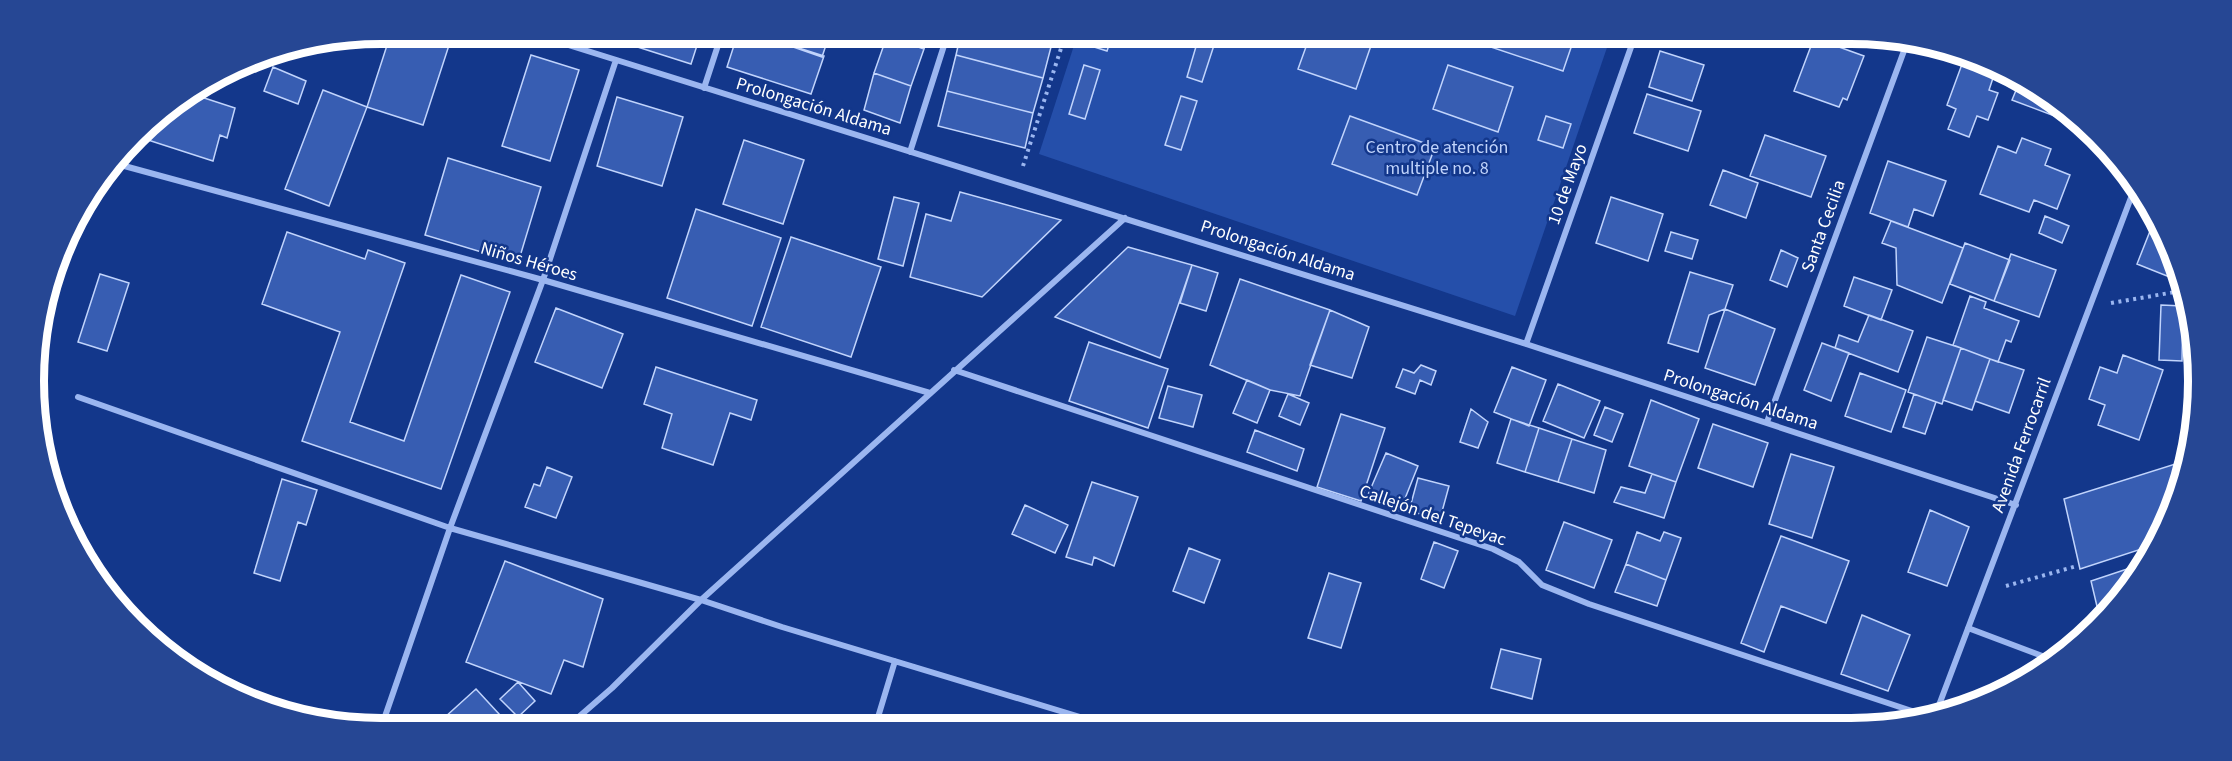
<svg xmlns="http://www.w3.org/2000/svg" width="2232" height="761" font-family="'Source Sans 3',sans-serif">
<rect width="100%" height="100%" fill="#13378b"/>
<path fill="#254faa" d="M1078 33H1612L1515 316 1039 154Z"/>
<path fill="#375db2" stroke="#c1d4fc" stroke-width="1.5" d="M391 33H453L423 125 367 107Z
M629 33H701L691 64 625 43Z
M738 33H752L824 56 811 94 727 67Z
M753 33H830L822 57Z
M889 33H929L924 49 887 36Z
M961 33H996L1051 47 1043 78 956 55Z
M996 33H1054L1051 47Z
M1095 33H1113L1107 51 1091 46Z
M1200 33H1218L1202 82 1187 77Z
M1311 33 1375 34 1356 89 1298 69Z
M1449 33H1576L1563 71Z
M887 36 924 49 911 86 874 73Z
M1814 38 1864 56 1847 100 1843 98 1839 107 1794 91Z
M1660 51 1704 65 1692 101 1649 87Z
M531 55 579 70 550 161 502 146Z
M956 55 1043 78 1033 113 947 91Z
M1965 56 1995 72 1989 90 1998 93 1988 120 1977 116 1969 137 1948 129 1956 109 1947 105Z
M1084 65 1100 70 1085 119 1069 114Z
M1448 65 1513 87 1498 132 1433 109Z
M273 67 306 81 298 104 264 91Z
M874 73 911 86 900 123 864 110Z
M2019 83 2063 105 2081 126 2012 100Z
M323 90 367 107 329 206 285 189Z
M947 91 1033 113 1025 148 938 126Z
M192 94 235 108 227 138 220 135 213 161 148 140 156 116Z
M1647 94 1701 111 1688 151 1634 133Z
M1181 96 1197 101 1181 150 1165 145Z
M617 97 683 117 662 186 597 166Z
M1350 116 1435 147 1417 195 1332 164Z
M1546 116 1571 124 1563 148 1538 140Z
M1765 135 1826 156 1811 197 1750 176Z
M2022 138 2051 149 2045 165 2070 175 2057 209 2034 200 2029 212 1980 194 1998 146 2016 153Z
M744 140 804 160 783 224 723 204Z
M448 158 541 187 518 263 425 235Z
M1888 161 1946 181 1933 216 1914 209 1908 227 1870 213Z
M1723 170 1758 183 1746 218 1710 205Z
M960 192 1061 220 982 297 910 277 926 214 951 221Z
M894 197 919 203 903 266 878 259Z
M1611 197 1663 214 1648 261 1596 243Z
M696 209 781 238 752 326 667 298Z
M2045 216 2069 226 2062 243 2039 233Z
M2156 216 2177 280 2137 264Z
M1891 221 1963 248 1942 303 1897 285 1896 248 1882 243Z
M287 232 365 259 368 250 405 263 350 422 404 441 461 275 510 292 441 489 302 441 340 332 262 304Z
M1671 232 1698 240 1692 259 1665 251Z
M791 237 881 267 851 357 761 327Z
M1965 243 2010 260 1994 301 1950 284Z
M1128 247 1192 265 1160 358 1055 317Z
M1781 250 1798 258 1787 287 1770 280Z
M2011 254 2056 270 2039 317 1994 301Z
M1192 265 1218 273 1206 311 1180 303Z
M1690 272 1733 285 1725 309 1709 315 1698 352 1668 343Z
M100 274 129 283 107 351 78 342Z
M1854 277 1892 290 1881 320 1844 306Z
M1240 279 1330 310 1300 396 1270 390 1210 365Z
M1970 296 1986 302 1984 308 2019 321 2011 342 2006 340 1998 362 1953 345Z
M2161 305 2183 306 2182 361 2159 360Z
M556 308 623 334 602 388 535 362Z
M1725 309 1775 329 1755 385 1705 368Z
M1330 310 1369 327 1352 378 1310 365Z
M1869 315 1913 331 1898 372 1835 348 1839 335 1858 342Z
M1927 337 1961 348 1942 404 1908 392Z
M1089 342 1168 369 1148 428 1069 401Z
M1822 343 1849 353 1831 401 1804 390Z
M1961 348 1990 359 1972 410 1943 400Z
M2123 355 2163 370 2139 440 2098 425 2105 405 2089 399 2100 367 2117 373Z
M1990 359 2024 370 2009 413 1975 401Z
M1421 365 1436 371 1431 385 1420 380 1415 394 1396 387 1403 369 1414 373Z
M656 367 757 400 751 420 730 413 713 465 662 448 672 414 644 404Z
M1512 367 1546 380 1529 426 1494 412Z
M1860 373 1906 390 1891 432 1845 416Z
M1247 380 1270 390 1257 423 1233 413Z
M1558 384 1600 401 1584 438 1543 421Z
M1168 386 1202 395 1193 427 1159 418Z
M1288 394 1309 403 1300 425 1279 416Z
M1914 394 1936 402 1925 434 1903 427Z
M1651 400 1699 419 1676 482 1629 466Z
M1605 407 1623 414 1612 442 1594 435Z
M1471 409 1488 422 1478 448 1460 442Z
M1341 414 1385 428 1361 501 1317 487Z
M1511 419 1539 428 1525 472 1497 463Z
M1713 424 1768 443 1753 487 1698 468Z
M1539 428 1572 439 1558 482 1525 472Z
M1255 430 1304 449 1297 471 1247 452Z
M1572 439 1606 450 1594 493 1558 482Z
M1386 453 1418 466 1400 511 1367 497Z
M1791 454 1834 467 1812 538 1769 524Z
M2188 460 2187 470 2157 544 2080 569 2064 499Z
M547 467 572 477 556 518 525 507 534 484 540 486Z
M1652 474 1676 482 1664 518 1614 502 1621 487 1645 493Z
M1418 478 1449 486 1440 519 1409 511Z
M282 479 317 490 306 525 298 522 280 581 254 573Z
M1092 482 1138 497 1114 566 1094 557 1092 565 1066 557Z
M1025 505 1068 525 1055 553 1012 534Z
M1930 510 1969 527 1947 586 1908 572Z
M1564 522 1612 540 1594 588 1546 570Z
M1637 532 1660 541 1664 532 1681 538 1666 580 1626 564Z
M1781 536 1849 561 1826 623 1781 606 1764 652 1741 643Z
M1434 542 1458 551 1444 588 1421 579Z
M1189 548 1220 560 1204 603 1173 591Z
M505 561 603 599 583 667 564 660 551 694 466 662Z
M2145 563 2100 619 2091 581Z
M1626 564 1666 580 1657 606 1615 592Z
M1329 573 1361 583 1341 648 1308 638Z
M1862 615 1910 635 1888 691 1841 674Z
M1501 649 1541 659 1532 699 1491 688Z
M518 682 535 701 518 717 500 699Z
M476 689 511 727 433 728Z"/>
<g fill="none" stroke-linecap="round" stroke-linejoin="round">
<path stroke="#9bb6f0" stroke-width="4" stroke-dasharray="3 4.5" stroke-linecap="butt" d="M1023 166 1066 33
M2111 303 2181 291
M2006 586 2077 566"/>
<path stroke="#9bb6f0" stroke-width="6" d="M530 33 1526 344 2016 505
M704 88 722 33
M910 152 948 33
M117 164 543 280 930 393
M1526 344 1636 33
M954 370 1493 549 1519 562 1542 585 1589 604 1927 716
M78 397 450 528 701 600 782 627 1113 727
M1767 422 1908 40
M1968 628 2053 660
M1936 713 2135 187
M875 727 895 661
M381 728 450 528 543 280 616 60
M566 728 612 688 701 600 1125 218"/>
</g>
<g text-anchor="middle" stroke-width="5" stroke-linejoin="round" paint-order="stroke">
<g font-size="18" fill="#fff" stroke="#13378b">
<text transform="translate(814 106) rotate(17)" y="6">Prolongación Aldama</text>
<text transform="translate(1567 184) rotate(-70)" y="6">10 de Mayo</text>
<text transform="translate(1823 226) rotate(-70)" y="6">Santa Cecilia</text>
<text transform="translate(1278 250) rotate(18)" y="6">Prolongación Aldama</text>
<text transform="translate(529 261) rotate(16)" y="6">Niños Héroes</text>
<text transform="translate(1741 399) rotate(18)" y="6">Prolongación Aldama</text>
<text transform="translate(2021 445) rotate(-70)" y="6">Avenida Ferrocarril</text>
<text transform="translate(1433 515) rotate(19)" y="6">Callejón del Tepeyac</text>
</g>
<g font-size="18" fill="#c1d4fc" stroke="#13378b">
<text x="1437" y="153">Centro de atención<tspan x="1437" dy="21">multiple no. 8</tspan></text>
</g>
</g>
<path d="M0 0H2232V761H0ZM381 44H1851A337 337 0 0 1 2188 381V381A337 337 0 0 1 1851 718H381A337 337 0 0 1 44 381V381A337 337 0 0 1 381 44Z" fill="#264794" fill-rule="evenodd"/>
<path fill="none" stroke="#fff" stroke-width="8" d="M381 44H1851A337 337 0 0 1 2188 381V381A337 337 0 0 1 1851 718H381A337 337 0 0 1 44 381V381A337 337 0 0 1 381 44Z"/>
</svg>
